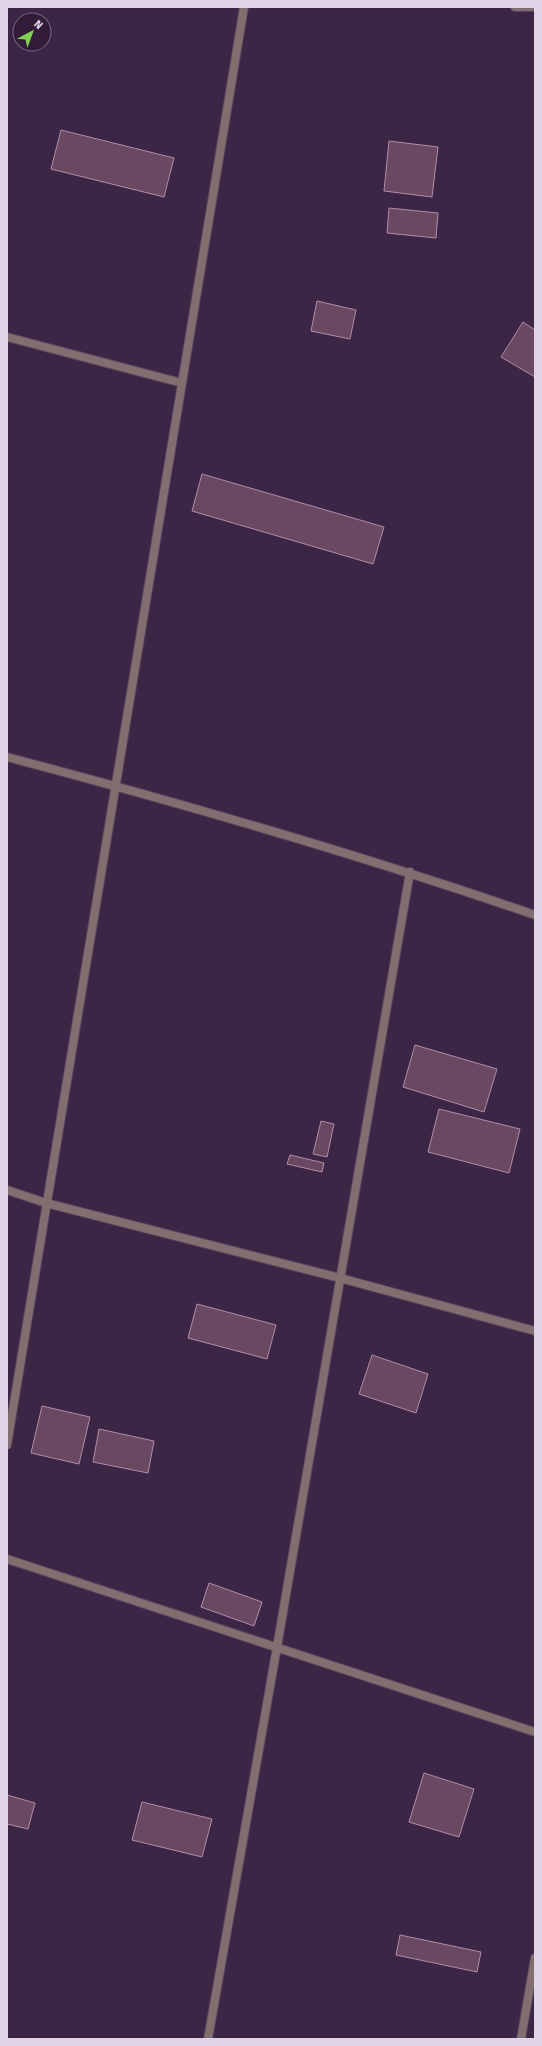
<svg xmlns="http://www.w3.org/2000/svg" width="542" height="2046" font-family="'Fira Sans',sans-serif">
<rect width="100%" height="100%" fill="#3c2645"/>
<path fill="#694861" stroke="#b38da9" d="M61 130 174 158 164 197 51 169Z
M389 141 438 147 432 197 384 191Z
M389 208 438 213 436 238 387 233Z
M317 301 356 310 350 339 311 331Z
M523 322 535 330V377L501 357Z
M202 474 384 527 373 564 192 511Z
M415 1045 497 1069 484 1112 403 1087Z
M439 1109 520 1129 509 1173 428 1152Z
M321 1121 334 1124 327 1157 313 1154Z
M290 1155 324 1163 322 1172 287 1164Z
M197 1304 276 1325 267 1359 188 1338Z
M372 1355 428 1374 416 1413 359 1394Z
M42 1406 90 1417 79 1464 31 1453Z
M99 1429 154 1441 148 1473 93 1462Z
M209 1583 262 1602 254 1626 201 1607Z
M424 1773 474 1789 459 1837 409 1822Z
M7 1795 35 1803 28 1829 7 1824Z
M142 1802 212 1819 202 1857 132 1840Z
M400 1935 481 1952 477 1972 396 1955Z"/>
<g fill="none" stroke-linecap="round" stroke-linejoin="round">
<g stroke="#56425f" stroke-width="10">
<path id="minor" d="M515 7H535
M7 337 182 383
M7 757C185 804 361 855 535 915
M7 1190 46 1203 340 1278 535 1331
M7 1445 244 7
M7 1559 535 1732
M208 2039 277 1647 410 872
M521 2039 535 1958"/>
</g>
<use href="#minor" stroke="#836e6f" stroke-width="8"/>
</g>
<rect width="542" height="2046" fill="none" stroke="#e1d4e7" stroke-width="16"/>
<g transform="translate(32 32) rotate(41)"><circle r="19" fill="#321c3a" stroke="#78667f"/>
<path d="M0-3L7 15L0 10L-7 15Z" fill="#80d051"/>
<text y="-6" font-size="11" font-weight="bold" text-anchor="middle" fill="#e1d4e7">N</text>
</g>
</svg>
